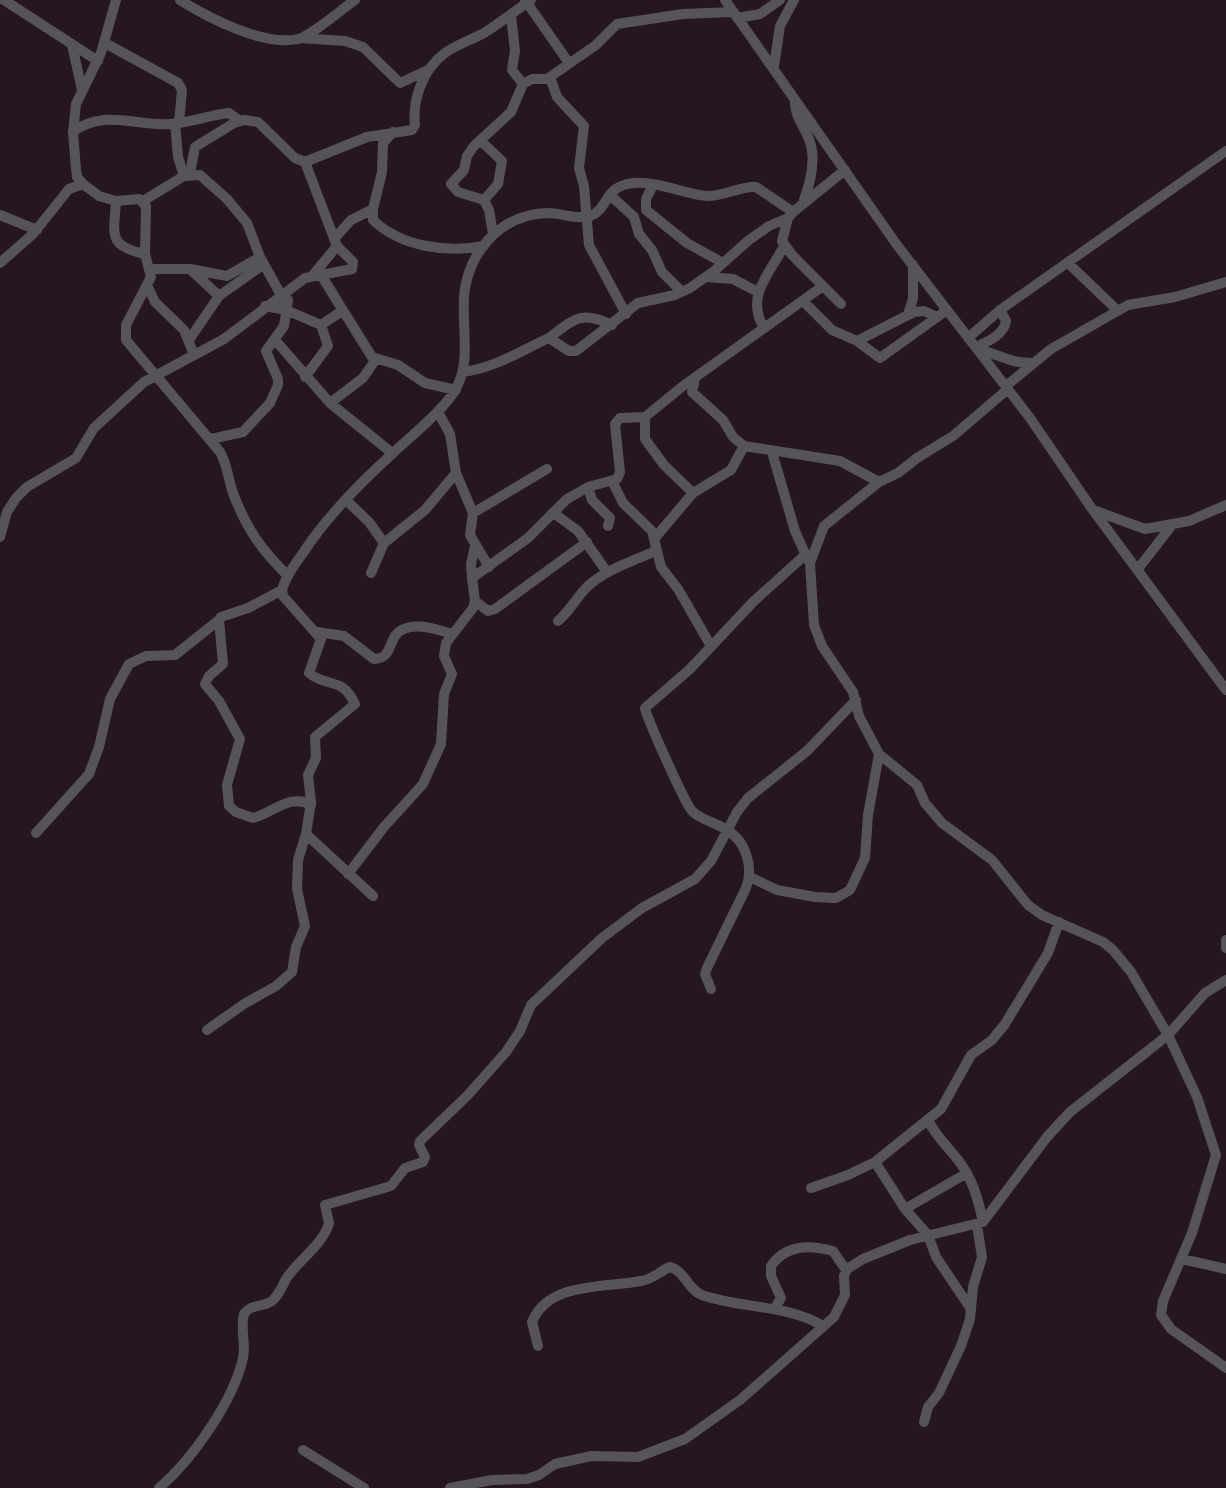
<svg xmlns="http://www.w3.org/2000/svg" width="1226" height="1488" font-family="Roboto,sans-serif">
<rect width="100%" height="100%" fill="#251621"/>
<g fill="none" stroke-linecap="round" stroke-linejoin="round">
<path stroke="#57535b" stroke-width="10" d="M4 0 98 61
M116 0 101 53 76 104 73 132 76 169 77 177 83 184 99 196 116 201 139 199 146 206 145 254 151 277 126 325V340L220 452C228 466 228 479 233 493 247 530 261 549 288 576
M180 0C207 17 264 47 298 39 311 36 342 9 355 0
M525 0 569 63
M725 0 897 245 1030 418 1090 506 1226 690
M511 15 515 51 512 70 523 84
M737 18 760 14 780 0
M301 38 345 41 363 47 400 83 428 70
M105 43 178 83 182 90 179 123
M72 45 82 90
M774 66 780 26 794 0
M550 77 557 97 584 126 579 168 584 186 589 245 626 314
M795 101C794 114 803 125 808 137 817 156 811 181 804 200
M175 123 178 157 184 176
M73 132C103 108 138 127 172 124 192 122 210 115 229 113L240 121
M393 132 383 143 382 172 373 209V220C401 247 447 253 484 246
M480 140 502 161 498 184 484 200 489 210 493 234
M190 173 195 147 234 123 244 120 258 122 295 158 305 162 367 137 412 130 415 125C412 100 423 69 445 53 456 45 471 40 484 33 500 23 515 11 531 0
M653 185 646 199V210L687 243 723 263
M610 195 634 217 639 234 652 250 662 272 682 292
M484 200 458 192 451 184 464 170 467 156 474 146 511 112 523 84 532 79H547L596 45 617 24 683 14 733 12
M116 201C114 234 107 246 145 254
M143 201 184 176 200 175 227 199 247 223 260 257 287 306
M0 215 37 230
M334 239 351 220 373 209
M0 263 33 234 69 189 83 184
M1068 263 1117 310
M151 269H190L227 276 260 257
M191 270 219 296
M313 275 337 246
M321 275 372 357 398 365 425 383 456 390
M706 277 733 279 758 292
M148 287 155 302 184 330 194 355
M803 301 832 330 857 341 880 358 947 310
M841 304 792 255 782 241 788 218 793 212 845 170
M265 306 286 310 321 325 342 311
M908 314 913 299V265
M764 328C745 296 769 275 784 246
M549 338C574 319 581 310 612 325
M968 338 1000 310 1226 151
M189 340 219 296 264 264
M276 341 330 403 392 453
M857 341 914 312 924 311 937 317
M976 347C987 342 1004 335 1006 321L1000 310
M978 350C1001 354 1007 363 1032 363
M463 372C495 368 520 351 549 338L569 351H576L638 303 675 295 690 288 714 271 749 240 769 226 788 218
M305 377 328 346 321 325
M695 379 692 392 723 420 733 437 744 446 840 461 879 482
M1006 386 1051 349 1128 305 1175 297 1226 282
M1008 389 953 436 917 458 898 473 879 482 824 526 810 563 814 625 822 646 853 692 859 716 879 754 917 785 925 803 942 823 992 860 1028 905 1042 915 1103 942 1113 950 1131 972 1168 1035 1197 1097 1216 1155 1192 1233 1163 1301 1161 1315 1171 1329 1226 1368
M330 403 363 378 376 359
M438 412 450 434 456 473 473 513 470 535 489 567
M645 417V439L664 465 693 493
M211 439 243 432 270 403 278 385V379L266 351 284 326 288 300
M772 452 795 531 808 560
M612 481 623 503 652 531 661 567 678 589 711 646
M588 487 592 500 610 518 608 526
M346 500 369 522 384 543 371 573
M1096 511 1145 529 1189 521 1226 505
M473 513 547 469
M555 514 578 531 607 572
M0 537 7 512 16 498 27 487 76 458 94 428 144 382 224 339 305 278 352 269 353 262 337 246 305 162
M654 539 693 493 731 470 744 446
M384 543 425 510 456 473
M1138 569 1172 525
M472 578 471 564 475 546
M282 590 248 608 221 617 219 620 223 664 209 676 205 684 219 701 240 739 227 785 229 806 236 812 253 818C273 813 290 793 311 805
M475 601 488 611 495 609 587 542
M558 621C570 611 576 598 587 587 606 569 632 562 655 551
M317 632 344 636 374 659C390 658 388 647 395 636 407 619 437 629 452 634
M36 833 89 774 99 747 110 699 129 664 146 656 175 655 219 620
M348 874 384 827 423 784 441 744 444 694 452 674 444 656 446 643 473 608 475 601 472 578 528 538 567 499 588 487 617 479 620 472 615 424 620 418 645 417 683 386 823 286
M750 877 777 890 815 897 836 898 850 890 865 858 868 815 879 754
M373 896 306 834 311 802 308 775 316 758 315 737 355 704C342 676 327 688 309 673L321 639 283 596 282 590C286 576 295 564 303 553 327 516 360 483 392 454 411 436 432 420 449 399 476 367 459 325 465 288 473 245 505 214 548 213 561 213 577 220 590 216 604 212 606 193 619 187 644 174 684 195 708 196 725 196 739 186 756 187L793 212
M1226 940V948
M711 989 705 974 707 968 746 888C754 867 746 840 725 829 714 822 701 820 692 811 685 803 647 719 645 708L690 669 753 602 805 555
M207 1030 244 1004 276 986 292 972 296 947 305 926 297 889 298 860 306 834
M928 1120C937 1139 952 1150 963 1167 974 1183 979 1203 983 1222
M875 1162 905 1209 928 1235 936 1257 971 1309
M811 1188 848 1175 875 1162 941 1109 971 1055 992 1040 1005 1024 1048 953 1059 922
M905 1209 967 1173
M1182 1259 1226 1269
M774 1309 781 1298 771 1276V1266C786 1244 810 1245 833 1251L846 1270
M538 1346 532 1322C549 1281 606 1288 641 1281 652 1280 660 1271 670 1267 685 1271 688 1290 702 1295 742 1309 786 1304 823 1326
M924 1422 928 1407 939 1393 961 1346 970 1319 973 1287 982 1257 977 1225
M303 1450 364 1488
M159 1488C192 1460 234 1400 243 1358 246 1343 240 1328 244 1314 252 1303 262 1308 272 1301 279 1295 282 1287 286 1279 298 1260 323 1245 329 1223L325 1205 391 1186 405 1168 423 1162 425 1157 419 1145 420 1141 467 1096 506 1052 520 1031 531 1005 602 938 642 908 695 879 711 861 737 812 748 798 807 751 856 700
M450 1488 492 1480 527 1479 539 1475 555 1464 591 1456 638 1457 685 1439 740 1400 834 1317 845 1295 844 1276 847 1269 863 1259 910 1240 983 1222 1047 1137 1070 1112 1168 1035 1205 993 1226 980"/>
</g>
</svg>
